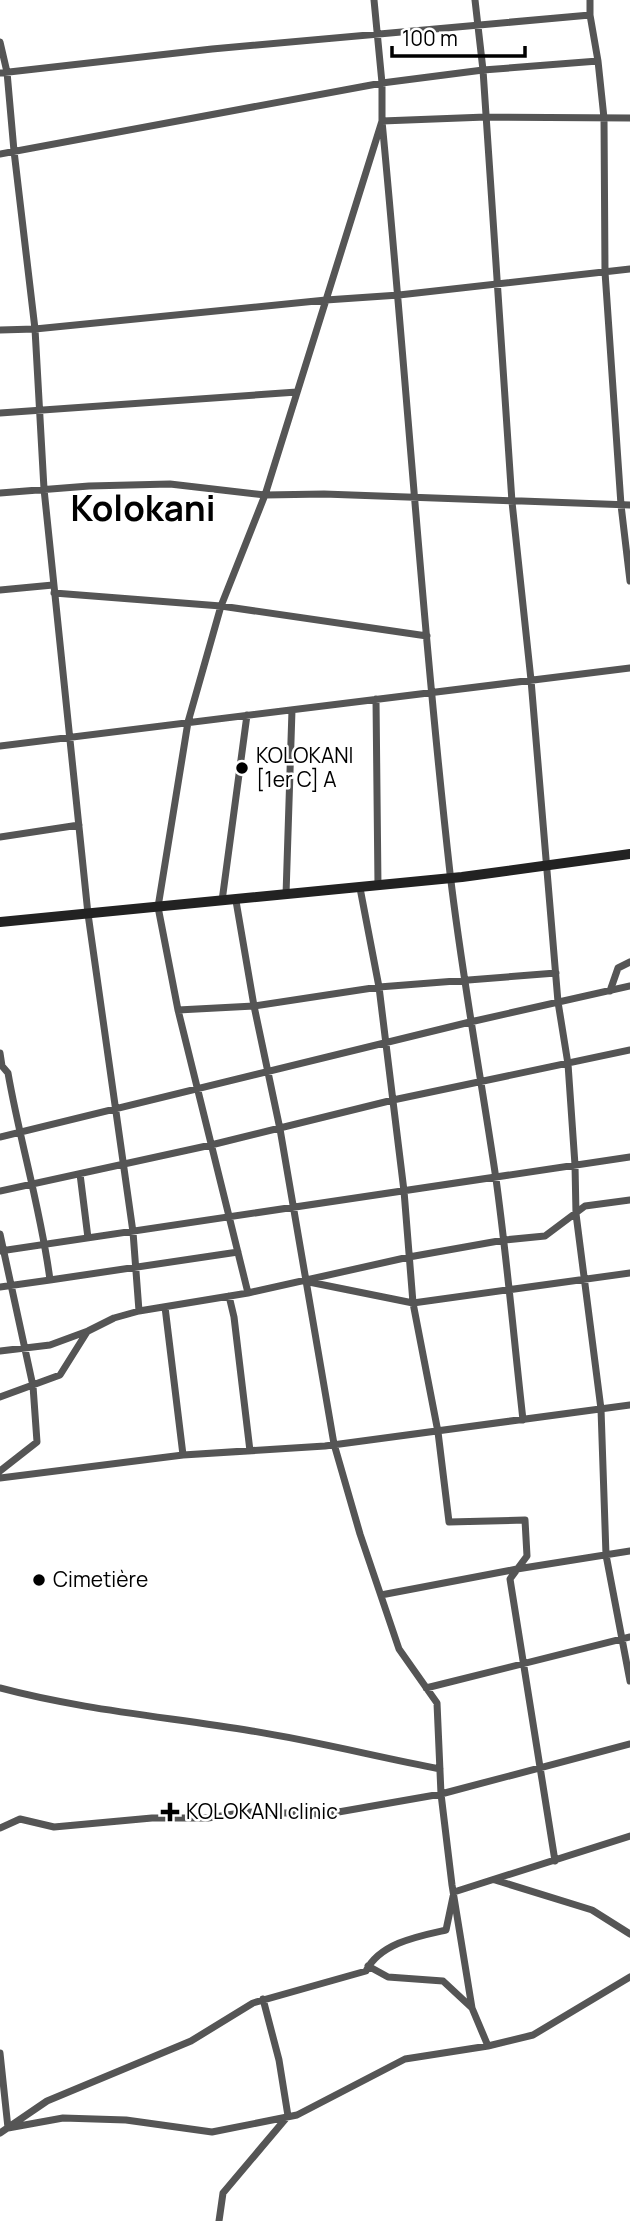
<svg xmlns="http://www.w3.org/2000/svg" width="630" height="2221" font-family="Manrope,sans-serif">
<rect width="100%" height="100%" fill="#fff"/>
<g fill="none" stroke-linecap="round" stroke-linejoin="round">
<path stroke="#555" stroke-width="7" d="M475 0 483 70 512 502 531 680 558 1002 568 1064 575 1165 576 1214 601 1409 606 1555 630 1681
M590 0V15L598 61 604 118 605 272 621 505 630 581
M0 42 7 72 14 151 35 329 44 489 88 914 133 1232 139 1311
M0 73 212 49 590 15
M0 154 382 83 483 70 598 61
M0 330 35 329 326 300 399 295 630 269
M0 413 297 392
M0 493 89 486 170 484 265 495 324 494 630 505
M0 590 53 585
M54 593 221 606 427 636
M376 699 378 886
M0 746 630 668
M0 837 79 825
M360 888 379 987 404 1191 413 1303 438 1432 449 1522 525 1520 527 1556 510 1579 555 1861
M286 895 292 710
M222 901 247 715
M236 901 254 1006 280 1129 334 1444 360 1534 399 1649 437 1703 441 1794 452 1885 472 2008 443 1981 388 1977 368 1966
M610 991 618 968 630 962
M178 1010 254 1006 379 987 556 973
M0 1053 2 1066 8 1073C20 1142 41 1210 50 1280L0 1287
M0 1137 470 1022 630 986
M80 1174 88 1238
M0 1191 211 1145 393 1100 630 1050
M0 1234 33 1386 37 1442 0 1471
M0 1251 630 1157
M50 1280 238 1252
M309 1282 413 1303 630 1273
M248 1293 178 1010 158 907 188 722 221 606 265 495 382 121V83L374 0
M229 1296 234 1317 250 1451
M165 1307 183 1455
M0 1351 50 1345 88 1331 114 1318 139 1311 248 1293 409 1257 504 1240 545 1236 585 1206 630 1200
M0 1397 60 1375 87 1332
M523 1420C514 1340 507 1259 496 1179 481 1077 462 976 450 873 422 623 406 372 382 121L486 117 630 118
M0 1478 183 1455 325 1446 630 1405
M381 1595 517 1569 630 1551
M0 1688C82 1710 168 1717 252 1731 315 1741 377 1757 440 1769
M426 1688 630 1637
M0 1828 20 1819 54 1827 152 1818H208L247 1812 327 1814 441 1794 630 1744
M495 1880 592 1910 630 1934
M472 2008 488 2046
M0 2053 8 2128 63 2118 126 2120 212 2132 297 2115 405 2059 488 2046 533 2035 630 1977
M0 2133 47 2101 191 2041 253 2003 366 1971C380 1943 419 1936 446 1930L454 1892 630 1836
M219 2221 223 2193 288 2116 279 2060 263 1999"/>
<path stroke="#222" stroke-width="10" d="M0 922 462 877 630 854"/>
</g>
<g fill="#000" stroke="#fff" stroke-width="2.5">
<circle cx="242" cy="768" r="7"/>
<circle cx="39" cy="1580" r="7"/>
<path d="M166.5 1801.5h7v7h7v7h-7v7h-7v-7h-7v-7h7z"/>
</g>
<g text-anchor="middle" stroke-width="5" stroke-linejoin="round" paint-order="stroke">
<g font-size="21" fill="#000" stroke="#fff" text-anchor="start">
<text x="256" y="763">KOLOKANI<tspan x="256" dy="24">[1er C] A</tspan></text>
<text x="53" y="1587">Cimetière</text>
<text x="186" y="1819">KOLOKANI clinic</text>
</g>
<g font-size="35" font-weight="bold" fill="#000" stroke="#fff">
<text x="143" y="521">Kolokani</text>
</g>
</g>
<path d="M392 46v10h133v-10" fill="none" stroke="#000000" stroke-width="3.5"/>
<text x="402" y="46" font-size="21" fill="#000000" stroke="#ffffff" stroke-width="5" paint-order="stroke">100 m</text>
</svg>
